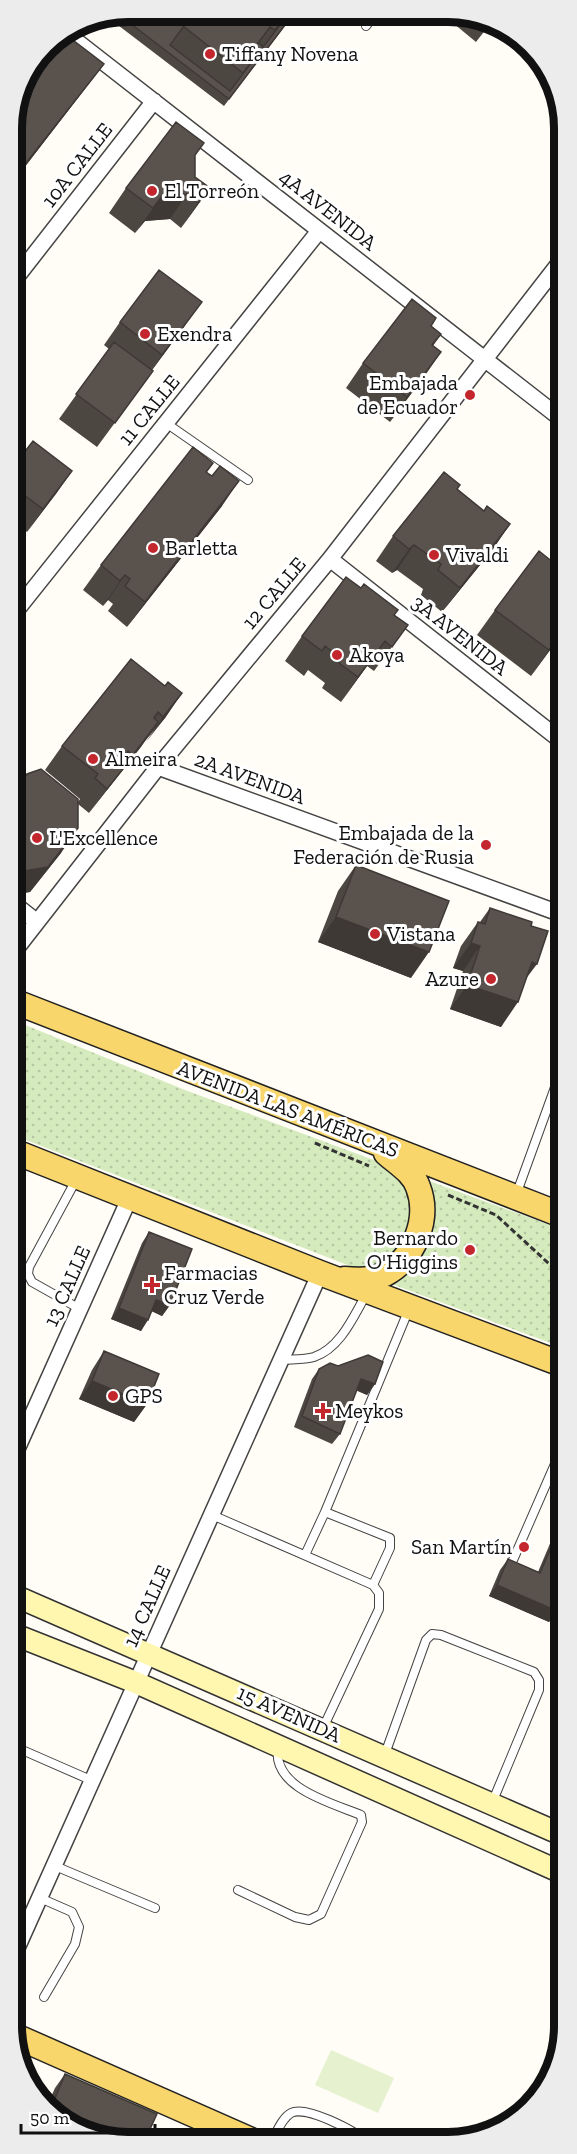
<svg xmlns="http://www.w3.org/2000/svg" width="577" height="2154" font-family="'Zilla Slab',serif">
<defs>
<pattern id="grass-dots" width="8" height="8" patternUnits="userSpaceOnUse" patternTransform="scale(1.5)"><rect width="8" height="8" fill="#d5ebbd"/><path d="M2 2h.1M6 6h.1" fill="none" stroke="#b6c8a1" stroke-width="1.8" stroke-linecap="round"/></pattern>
</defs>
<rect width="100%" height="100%" fill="#fffdf5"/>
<path fill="url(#grass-dots)" d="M13 1020 185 1090 398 1169 412 1189 417 1220 399 1253 368 1273 13 1135Z
M418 1177 564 1230V1348L389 1283 408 1261Z"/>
<path fill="#e6f2cf" d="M331 2050 394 2078 378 2113 315 2085Z"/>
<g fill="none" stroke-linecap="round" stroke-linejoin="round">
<g stroke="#444" stroke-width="10">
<path id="lane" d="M366 26 375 14
M166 423 248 480
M551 1099 564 1104
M76 1180 29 1267 28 1274 32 1282 80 1309
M516 1195 558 1079 564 1071
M281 1360C291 1359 304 1360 314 1357 341 1348 354 1315 367 1293
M212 1515 373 1585 379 1593V1609L323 1728
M305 1555 325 1512
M510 1567 565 1441
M373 1585 390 1548V1538L325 1512 409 1309
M13 1746 93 1781
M385 1754 426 1640 432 1634 441 1635 534 1672 539 1680V1690L492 1803
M55 1866 155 1908
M238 1890 295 1917 309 1920 321 1914 362 1822 361 1815C332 1803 272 1788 278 1748
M40 1898 72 1912 79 1927 75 1944 44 1997
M272 2140C277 2132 282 2118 291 2113 305 2105 354 2130 365 2141"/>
</g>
<g stroke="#444" stroke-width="18">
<path id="street" d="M66 33 564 421
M12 283 154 101
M330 559 564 743
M12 616 319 231
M158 767 564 915
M13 903 37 922
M13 953 158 767 330 559 564 257
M13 1458 130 1197
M13 1957 320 1273"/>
</g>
<g stroke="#333" stroke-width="24">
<path id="secondary" d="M13 1595 565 1836
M13 1634 137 1683 565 1874"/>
</g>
<g stroke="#222" stroke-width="27">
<path id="primary" d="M13 1001 564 1216
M13 1151 320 1273 564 1365
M344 1279C357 1280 372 1281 385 1274 415 1258 430 1218 418 1187 413 1172 397 1163 386 1153
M13 2035 251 2140"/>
</g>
<path stroke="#333" stroke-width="3" stroke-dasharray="6 3" stroke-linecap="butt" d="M315 1143 369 1166
M448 1195 496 1215 558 1272 564 1281"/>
<use href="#lane" stroke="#fff" stroke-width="8"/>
<use href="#street" stroke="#fff" stroke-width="15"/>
<use href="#secondary" stroke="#fff6b0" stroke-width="21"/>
<use href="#primary" stroke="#f9d66b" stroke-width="24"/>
</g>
<path fill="#4d4742" d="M129 12 295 13 224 106 106 16Z
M459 14H471L490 24 476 42 453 23Z
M94 77 17 177 12 173V122Z
M195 156V177L210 188 181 228 170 219 145 221 135 233 109 213 126 188Z
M120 322 186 324 152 370 153 371 97 447 59 419 109 349 104 345Z
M431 326 441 334 433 346 441 352 390 422 346 388 363 363Z
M213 463 207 472 222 506 127 627 108 611 113 604 108 600 103 606 83 590 101 565Z
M12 468 72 471 27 532 12 520Z
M457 489 484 511 510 524 493 549 442 612 421 595 423 589 397 570 392 573 376 561 393 536Z
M495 610 564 631 531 676 477 635Z
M394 615 408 625 374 671 367 666 341 702 322 688 325 683 308 670 304 676 285 661 302 636Z
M165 686 182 693 165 718 145 741 89 813 78 804 61 853 30 892 23 893 13 908V794L78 802 80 799 45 770 62 746Z
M356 865 411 978 318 942 338 891Z
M490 908 531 926 526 979 501 1027 450 1009 463 971 453 968 461 946 478 922H480Z
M149 1232 170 1305 162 1316 152 1311 141 1331 111 1319 142 1243Z
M104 1351 147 1404 134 1422 79 1399 92 1370Z
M319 1369 375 1384 367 1395 356 1390 340 1434 332 1444 294 1427 312 1379Z
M565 1508V1592L557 1611 549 1622 489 1596 500 1570 508 1559 538 1572Z
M65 2074 106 2140 47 2106 55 2088Z"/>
<path fill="#3f3936" d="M104 64 94 77 17 177 26 163Z
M210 188 192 213 181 228 198 203Z
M187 194 170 219 145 221 135 233 162 196Z
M202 302 186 324 147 377 162 355Z
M441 352 424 377 390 422 407 397Z
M72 471 56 494 27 532 43 509Z
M239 481 222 506 127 627 145 602Z
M510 524 493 549 442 612 460 588Z
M414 545 397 570 392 573 409 549Z
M125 575 108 600 103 606 120 581Z
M564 630V631L531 676 549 650Z
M385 641 367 666 341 702 358 677Z
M182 693 165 718 146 742 163 717Z
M158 722 141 747 89 813 107 789Z
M78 828 61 853 30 892 23 893 13 908V887L24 871Z
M336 917 429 952 411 978 318 942Z
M471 943 480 946 463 971 453 968Z
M532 962 537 964 519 988Z
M467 985 518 1002 501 1027 450 1009Z
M156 1300 170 1305 162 1316 149 1310Z
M119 1308 148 1320 141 1331 111 1319Z
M361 1379 375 1384 367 1395 353 1389Z
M92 1381 147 1404 134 1422 79 1399Z
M497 1585 557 1611 549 1622 489 1596Z"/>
<path fill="#5a524d" stroke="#3f3936" stroke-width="1.5" d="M129 12H194L170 45 230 91 289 13H294L229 99 118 14Z
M194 12 288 13 275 30 270 27 258 43 263 46 243 73 183 26Z
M65 34 104 64 26 163 12 152V122L21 84 46 46Z
M176 122 204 143 195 155V177L210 188 198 203 187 194 162 196 153 208 126 188Z
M159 270 202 302 162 355 120 322Z
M412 299 436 318 431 326 441 334 432 345 441 352 407 397 363 363Z
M114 342 153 371 115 423 76 394Z
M33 441 72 471 43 509 12 486V468Z
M193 447 213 463 206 472 212 476 220 466 239 481 145 602 125 586 130 579 125 575 120 581 101 565Z
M444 472 460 485 457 489 484 511 487 506 510 524 460 588 438 570 441 564 414 545 409 549 393 536Z
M539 551 564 571V630L549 650 495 610Z
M346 577 361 588 364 584 398 610 394 615 408 625 392 647 385 641 358 677 339 663 342 659 325 646 322 651 302 636Z
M131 659 165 686 168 682 182 693 163 717 158 712 154 718 158 722 133 755 128 751 121 760 127 764 107 789 95 778 98 774 62 746Z
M41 769 78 799V828L48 867 24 871 13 860V794L27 774Z
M356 865 449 901 429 952 336 917Z
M13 880 25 890 13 906Z
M490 908 532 922 531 926 548 931 537 964 532 962 518 1002 467 985 480 946 471 943 478 922 485 924Z
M149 1232 192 1249 170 1305 156 1300 148 1320 119 1308Z
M104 1351 159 1374 147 1404 92 1381Z
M368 1355 383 1362 375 1384 361 1379 340 1434 302 1416 319 1369 330 1363 338 1366Z
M565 1515V1592L557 1611 497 1585 508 1559 540 1573Z
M65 2074 157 2114 145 2140H106L51 2108Z"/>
<g fill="#c4262e" stroke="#fff" stroke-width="2">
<circle cx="210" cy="54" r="6"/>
<circle cx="152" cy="191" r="6"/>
<circle cx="145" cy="334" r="6"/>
<circle cx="470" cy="395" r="6"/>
<circle cx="153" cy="548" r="6"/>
<circle cx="434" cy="555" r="6"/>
<circle cx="337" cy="655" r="6"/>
<circle cx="93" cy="759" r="6"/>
<circle cx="37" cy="838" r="6"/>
<circle cx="486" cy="845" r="6"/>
<circle cx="375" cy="934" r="6"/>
<circle cx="491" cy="979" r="6"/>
<circle cx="470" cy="1250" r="6"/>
<path d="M149 1276h6v6h6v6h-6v6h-6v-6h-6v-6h6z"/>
<circle cx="113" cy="1396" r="6"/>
<path d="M320 1402h6v6h6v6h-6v6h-6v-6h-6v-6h6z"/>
<circle cx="524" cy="1547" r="6"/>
</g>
<g text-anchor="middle" stroke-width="6" stroke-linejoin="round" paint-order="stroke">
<g font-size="21" fill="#111" stroke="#fff" text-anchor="start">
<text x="222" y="61">Tiffany Novena</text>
<text x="164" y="198">El Torreón</text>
<text x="157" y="341">Exendra</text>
<text x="458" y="390" text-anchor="end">Embajada<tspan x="458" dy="24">de Ecuador</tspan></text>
<text x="165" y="555">Barletta</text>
<text x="446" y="562">Vivaldi</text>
<text x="349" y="662">Akoya</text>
<text x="105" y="766">Almeira</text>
<text x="474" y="840" text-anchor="end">Embajada de la<tspan x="474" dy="24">Federación de Rusia</tspan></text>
<text x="49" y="845">L'Excellence</text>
<text x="387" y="941">Vistana</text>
<text x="479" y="986" text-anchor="end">Azure</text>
<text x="458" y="1245" text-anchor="end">Bernardo<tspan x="458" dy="24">O'Higgins</tspan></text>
<text x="164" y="1280">Farmacias<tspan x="164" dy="24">Cruz Verde</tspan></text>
<text x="125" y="1403">GPS</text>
<text x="335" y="1418">Meykos</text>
<text x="512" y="1554" text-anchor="end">San Martín</text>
</g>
<g font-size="21" fill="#111" stroke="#fff">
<text transform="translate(77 165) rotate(-52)" y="7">10A CALLE</text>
<text transform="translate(328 210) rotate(38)" y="7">4A AVENIDA</text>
<text transform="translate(149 410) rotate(-51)" y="7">11 CALLE</text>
<text transform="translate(274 593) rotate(-50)" y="7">12 CALLE</text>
<text transform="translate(460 635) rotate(38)" y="7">3A AVENIDA</text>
<text transform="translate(250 778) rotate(20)" y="7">2A AVENIDA</text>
<text transform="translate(288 1109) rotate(21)" y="7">AVENIDA LAS AMÉRICAS</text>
<text transform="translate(67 1286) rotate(-66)" y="7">13 CALLE</text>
<text transform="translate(147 1606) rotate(-66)" y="7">14 CALLE</text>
<text transform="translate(289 1714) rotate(24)" y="7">15 AVENIDA</text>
</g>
</g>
<path d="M0 0H577V2154H0ZM128 22H448A106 106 0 0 1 554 128V2026A106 106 0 0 1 448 2132H128A106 106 0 0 1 22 2026V128A106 106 0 0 1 128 22Z" fill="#ececec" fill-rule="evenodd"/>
<path fill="none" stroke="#111" stroke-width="8" d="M128 22H448A106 106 0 0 1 554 128V2026A106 106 0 0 1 448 2132H128A106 106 0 0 1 22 2026V128A106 106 0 0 1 128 22Z"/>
<path d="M21 2124v9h134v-9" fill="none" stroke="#111111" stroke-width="3"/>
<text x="30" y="2124" font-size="18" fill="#111111" stroke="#ffffff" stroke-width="4.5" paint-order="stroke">50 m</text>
</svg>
